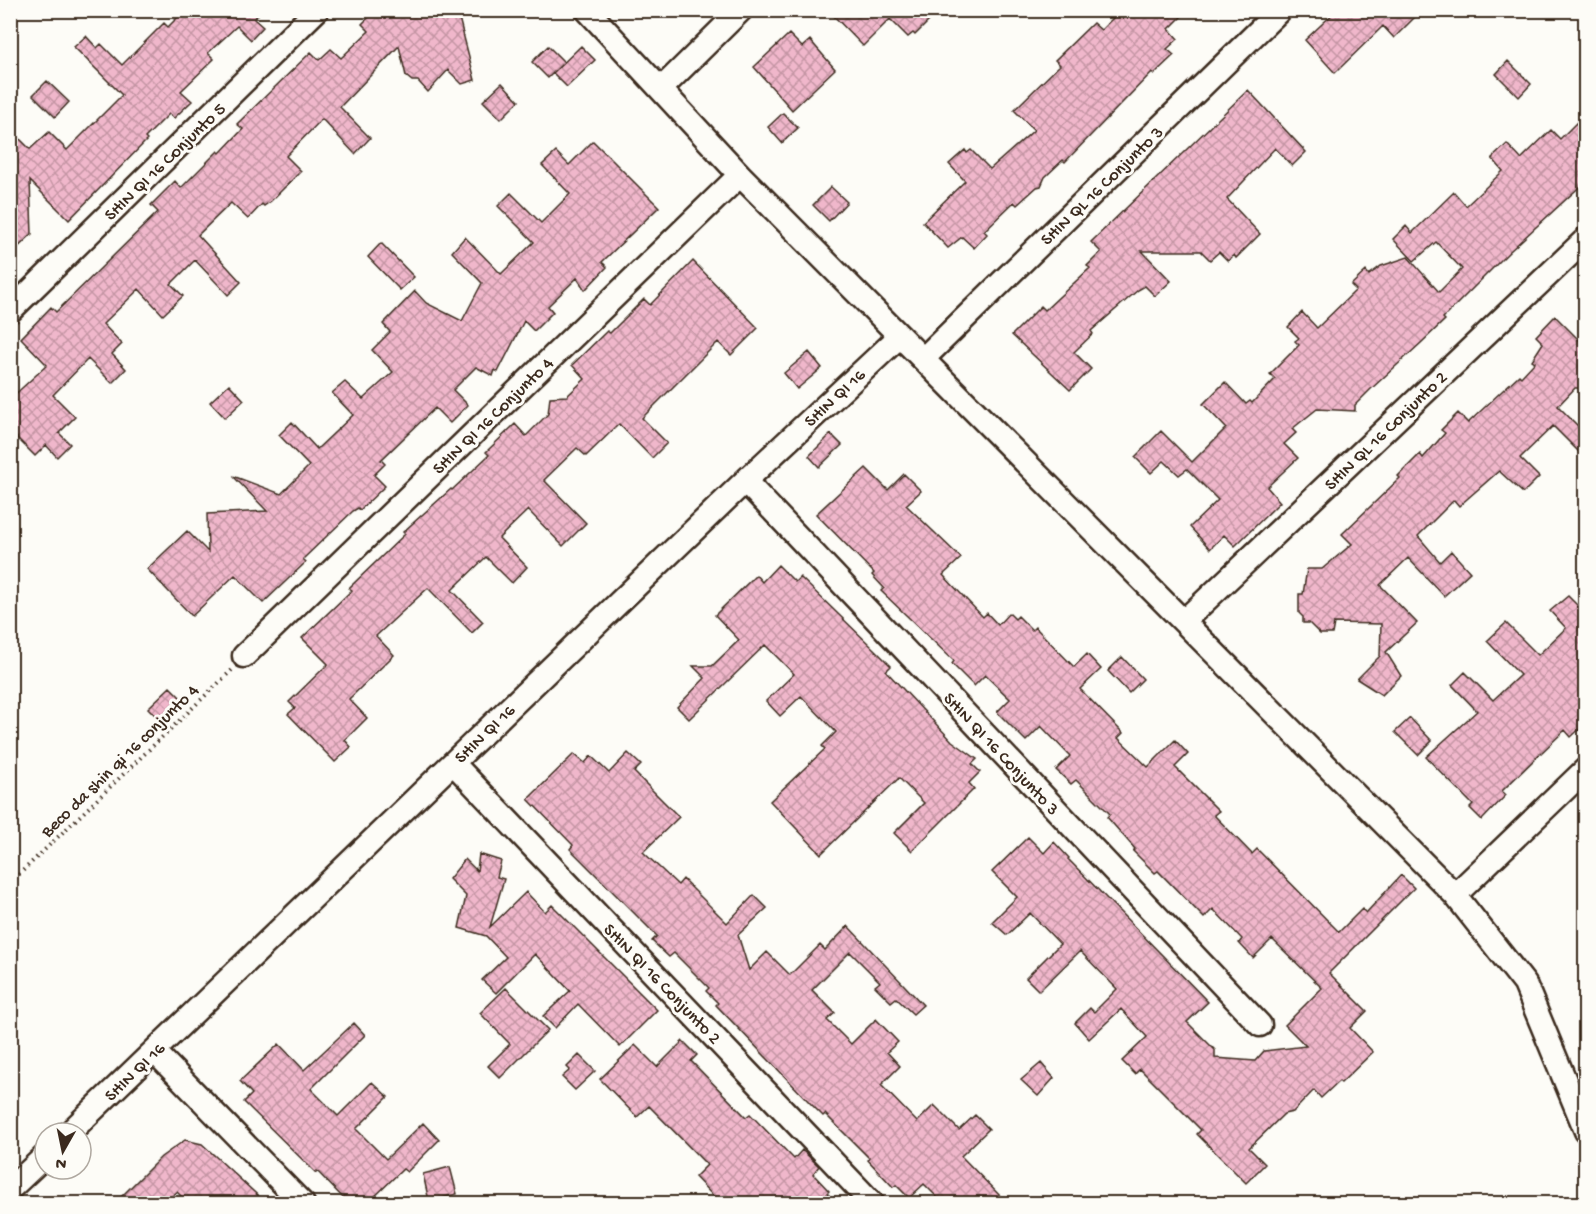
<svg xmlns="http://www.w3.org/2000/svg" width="1596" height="1214" font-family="'Gochi Hand',sans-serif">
<defs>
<pattern id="building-cross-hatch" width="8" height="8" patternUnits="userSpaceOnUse" patternTransform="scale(1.5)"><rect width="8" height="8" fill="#f0b7cb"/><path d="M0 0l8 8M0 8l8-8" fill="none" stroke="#c495a4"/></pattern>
</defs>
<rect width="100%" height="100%" fill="#fdfcf7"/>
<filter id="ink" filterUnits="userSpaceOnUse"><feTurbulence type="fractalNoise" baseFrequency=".0167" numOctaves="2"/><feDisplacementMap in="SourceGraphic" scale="12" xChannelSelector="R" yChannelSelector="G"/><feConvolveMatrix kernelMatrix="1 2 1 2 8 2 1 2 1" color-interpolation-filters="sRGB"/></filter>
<g filter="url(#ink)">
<path fill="url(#building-cross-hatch)" stroke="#3b2a1e" stroke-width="1.5" d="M185 10H262L254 19 263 27 251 40 237 26 208 53 214 59 181 91 192 101 174 118 169 114 145 138 147 140 69 220 30 181 32 234 10 255V129L30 149 49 132 67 150 122 95 74 47 86 36 97 48 101 44 122 65 164 23 168 27Z
M376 10H457L475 80 462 84 448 70 428 92 418 81H412L406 76 399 46 340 107 370 138 355 154 322 119 286 156 301 171 271 201 264 206 262 204 248 219 231 203 198 235 241 282 228 295 195 260 171 284 183 296 163 315 139 289 103 324 122 344 112 354 126 369 112 383 88 359 53 395 75 417 59 433 70 444 57 457 46 445 35 456 10 431V399L47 365 21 338 51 307 56 312 158 212 151 205 175 181 181 188 218 151 220 153 243 129 237 124 311 52 319 60 331 49 341 58 369 31 362 24Z
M828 10H940L915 35 913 33 908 37 890 19 863 46Z
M1133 10H1188L1169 29 1178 39 1167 49 1174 55 1154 74 1152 72 1065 162 1063 160 1045 177 1041 186 1037 187 1017 205 1014 202 984 231 987 234 974 248 962 237 948 248 923 222 965 181 949 164 965 150 967 153 971 150 990 169 1034 130 1014 110 1060 65 1055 60 1093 23 1101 30 1119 12 1125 18Z
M1337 10H1422L1394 38 1383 26 1335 73 1305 40Z
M789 34 802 47 810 40 835 69 792 110 754 67Z
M548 46 564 62 548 78 532 62Z
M581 46 595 60 567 87 553 73Z
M1508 61 1531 84 1519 97 1496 74Z
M47 81 69 102 55 117 33 95Z
M502 83 519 101 501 119 483 101Z
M1248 90 1306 152 1292 166 1275 148 1227 199 1260 234 1236 258 1234 255 1228 261 1219 252 1210 260 1201 251H1142L1171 281 1155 296 1145 286 1138 290 1091 331 1093 334 1074 352 1091 369 1070 390 1012 335 1041 306 1045 310 1090 268 1087 266 1101 252 1091 242Z
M783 113 798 128 782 143 768 127Z
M1586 113V181L1510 251 1443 318 1445 320 1421 343 1371 389 1355 405V411L1317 409 1292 429 1296 433 1284 444 1298 458 1267 487 1280 502 1235 546 1224 535 1210 549 1190 527 1218 500 1187 469 1179 475 1164 461 1151 473 1135 457 1161 431 1192 462 1226 428 1203 404 1225 382 1246 404 1250 401 1252 403 1275 379 1270 374 1299 345 1295 341 1299 338 1288 327 1302 312 1317 328 1356 290 1351 285 1366 271 1369 275 1381 266 1408 257 1439 292 1462 269 1436 242 1414 261 1393 239 1406 226 1412 233 1454 192 1466 206 1503 171 1492 158 1507 144 1521 159 1551 130 1560 139Z
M593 141 659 207 602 262 607 267 585 290 577 278 548 306 553 312 534 331 524 321 498 372 495 370 493 376 476 367 453 390 468 405 450 423 435 408 381 460 385 464 374 475 385 486 360 510 358 508 353 511 303 559 306 562 263 603 235 575 192 616 147 569 187 531 208 552 207 514 267 511 233 476 281 494 309 466 279 435 292 422 317 449 353 415 332 393 345 382 363 399 393 372 372 350 390 332 383 324 415 291 426 303 462 321 482 283 452 252 465 237 501 274 534 242 498 206 511 193 541 223 570 194 542 165 556 152 569 165Z
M831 187 847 202 829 221 813 205Z
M381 243 414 277 400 290 368 257Z
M693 261 758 328 731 355 718 342 642 418 667 443 652 458 619 424 586 456 577 448 544 480 586 523 563 546 528 510 499 538 527 567 512 583 486 557 452 590 483 622 472 633 428 588 376 636 394 655 349 699 367 718 345 740 351 747 335 762 288 714 295 708 289 702 328 664 302 638 352 590 349 588 405 534 403 532 451 489 452 490 489 455 486 452 515 424 526 436 548 414 550 397 567 396 585 379 572 365 607 331 610 333 644 299 650 305Z
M1555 316 1586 347V388H1575L1558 406 1586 434V459L1553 426 1520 458 1539 477 1523 493 1499 471 1459 506 1454 500 1418 536 1440 562 1451 551 1470 572 1444 596 1408 558 1380 585 1417 623 1386 652 1401 676 1382 695 1357 679 1380 656 1381 624 1334 623 1332 634H1320L1309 623H1303V617L1299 613V594H1303L1307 569H1322L1352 544 1342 534 1400 478 1398 476 1420 454 1423 458 1445 433 1441 430 1458 413 1468 423 1519 375 1521 377 1535 362 1532 360 1543 343 1536 336Z
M809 352 822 368 797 389 784 373Z
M229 384 244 400 225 418 210 402Z
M831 434 842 445 819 467 809 456Z
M866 468 888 490 904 474 921 491 906 505 961 558 943 575 983 617 987 613 998 625 1009 613 1015 619 1018 616 1032 630 1035 627 1074 667 1087 654 1101 669 1080 689 1123 733 1118 738 1148 767 1175 740 1188 754 1175 767 1219 811 1214 815 1252 854 1257 849 1339 932 1362 909 1366 913 1401 875 1414 888 1329 973 1367 1011 1350 1028 1373 1052 1341 1083 1339 1081 1321 1098 1314 1090 1293 1112 1284 1114 1249 1148 1265 1164 1246 1183 1197 1134 1201 1130 1140 1069 1135 1074 1122 1061 1147 1037 1121 1009 1089 1039 1075 1023 1090 1008 1094 1012 1117 989 1080 951 1039 991 1026 978 1060 944 1030 913 1007 935 992 922 1017 897 992 872 1028 837 1044 853 1054 842 1069 858 1068 859 1208 1002 1187 1022 1215 1050V1058L1255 1061 1264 1051 1306 1046 1285 1025 1322 988 1272 939 1253 958 1239 943 1242 939 1213 909 1204 918 1158 871 1155 873 1133 851 1135 849 1107 817 1110 814 1076 780 1071 784 1056 770 1070 756 1041 726 1026 741 997 712 1010 699 985 675 974 686 952 664 954 661 881 591 884 588 872 575 874 573 816 514Z
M778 565 795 582 800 577 874 649 891 666 886 671 952 741 977 759 972 764 980 772 969 783 974 789 912 851 894 833 924 803 899 778 821 854 770 801 825 749 822 746 836 732 801 696 780 716 766 701 794 674 765 645 689 719 677 707 705 678 693 666H712L739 640 715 615 756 575 762 582Z
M1568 596 1586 614V723L1571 737 1565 730 1539 755 1502 791 1506 795 1482 820 1470 808 1473 805 1426 757 1477 711 1452 685 1465 672 1493 700 1520 675 1487 641 1506 623 1538 655 1566 628 1550 611Z
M1122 657 1143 679 1129 693 1108 671Z
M170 687 186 703 164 724 148 708Z
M1410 718 1432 741 1418 755 1395 732Z
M628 753 641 765 634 772 679 817 643 852 678 885 683 879 727 923 754 895 767 908 738 935 749 970 767 952 790 975 820 945 825 950 848 926 923 1005 913 1014 896 998 891 1002 875 986 880 982 850 952 812 990 835 1013 827 1020 851 1044 876 1019 898 1042 887 1052 900 1066 881 1085 917 1122 934 1105 959 1130 975 1115 989 1129 961 1156 1007 1203H943L924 1184 909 1198 896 1185 893 1187 868 1160 869 1158 825 1114 823 1116 811 1104 716 1005 718 1003 706 991 709 988 674 953 669 957 652 941 657 936 570 849 573 845 528 799 574 754 585 763 591 756 609 773Z
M479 854 501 861 497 877 504 879 490 927 526 892 545 912 552 905 657 1010 620 1047 578 1004 555 1028 543 1016 570 991 535 954 496 993 482 980 506 957 486 936 459 928 466 896 449 879 465 859 477 871Z
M506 988 548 1030 500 1078 488 1066 510 1044 480 1013Z
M354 1023 365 1035 311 1089 338 1116 372 1082 388 1097 356 1129 386 1159 423 1123 439 1140 407 1172 403 1169 368 1203H348L317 1171 316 1173 244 1102 252 1094 240 1081 279 1044 304 1070Z
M683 1041 697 1055 691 1061 746 1117 750 1114 794 1159 802 1150 819 1166 813 1174 829 1191 827 1193 829 1195 820 1203H720L695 1177 707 1165 649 1106 637 1117 600 1079 635 1045 657 1067Z
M579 1055 595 1071 575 1090 562 1077 570 1070 567 1067Z
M1041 1063 1054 1078 1038 1096 1021 1080Z
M185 1140 202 1144 266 1203H188L177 1192 164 1203H115L161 1157Z
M450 1167 457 1194 429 1201 423 1174Z"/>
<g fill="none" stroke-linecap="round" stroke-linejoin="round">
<g stroke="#3b2a1e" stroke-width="27">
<path id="minor" d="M587 10 740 175 1455 895 1525 984 1586 1131
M661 89 741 10
M10 311 317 10
M923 359 1280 10
M745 481 1260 1025
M1184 621 1586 239
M244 656 740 175
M453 763 873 1204
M1455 895 1586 769
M155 1052 303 1204
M69 1133 745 481 900 336
M10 1189 45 1156"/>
</g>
<path stroke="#3b2a1e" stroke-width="4" stroke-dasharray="1.5 4.5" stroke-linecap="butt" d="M10 883 232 670"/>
<use href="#minor" stroke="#fdfcf7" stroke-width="22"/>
</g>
</g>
<g text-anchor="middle" stroke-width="6" stroke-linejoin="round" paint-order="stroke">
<g font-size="18" fill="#3b2a1e" stroke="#fdfcf7">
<text transform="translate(164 161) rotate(-44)" y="6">SHIN QI 16 Conjunto 5</text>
<text transform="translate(1101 185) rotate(-44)" y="6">SHIN QL 16 Conjunto 3</text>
<text transform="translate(834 397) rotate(-43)" y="6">SHIN QI 16</text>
<text transform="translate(492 415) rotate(-44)" y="6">SHIN QI 16 Conjunto 4</text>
<text transform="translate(1385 430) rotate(-44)" y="6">SHIN QL 16 Conjunto 2</text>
<text transform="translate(484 733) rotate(-44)" y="6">SHIN QI 16</text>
<text transform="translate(1002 753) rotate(47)" y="6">SHIN QI 16 Conjunto 3</text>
<text transform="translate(119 760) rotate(-44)" y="6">Beco da shin qi 16 conjunto 4</text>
<text transform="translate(663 983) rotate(46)" y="6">SHIN QI 16 Conjunto 2</text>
<text transform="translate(134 1071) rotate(-44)" y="6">SHIN QI 16</text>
</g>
</g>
<rect width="1596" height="1214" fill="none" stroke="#fdfcf7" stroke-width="36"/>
<rect x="18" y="18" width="1560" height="1178" fill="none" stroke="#3b2a1e" stroke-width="2" filter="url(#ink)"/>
<g transform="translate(63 1151) rotate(189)"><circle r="28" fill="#fdfcf7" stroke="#afa8a0" stroke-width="1.5"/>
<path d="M0-4.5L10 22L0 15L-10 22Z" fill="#3b2a1e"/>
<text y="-9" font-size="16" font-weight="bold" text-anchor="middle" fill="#3b2a1e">N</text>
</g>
</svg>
